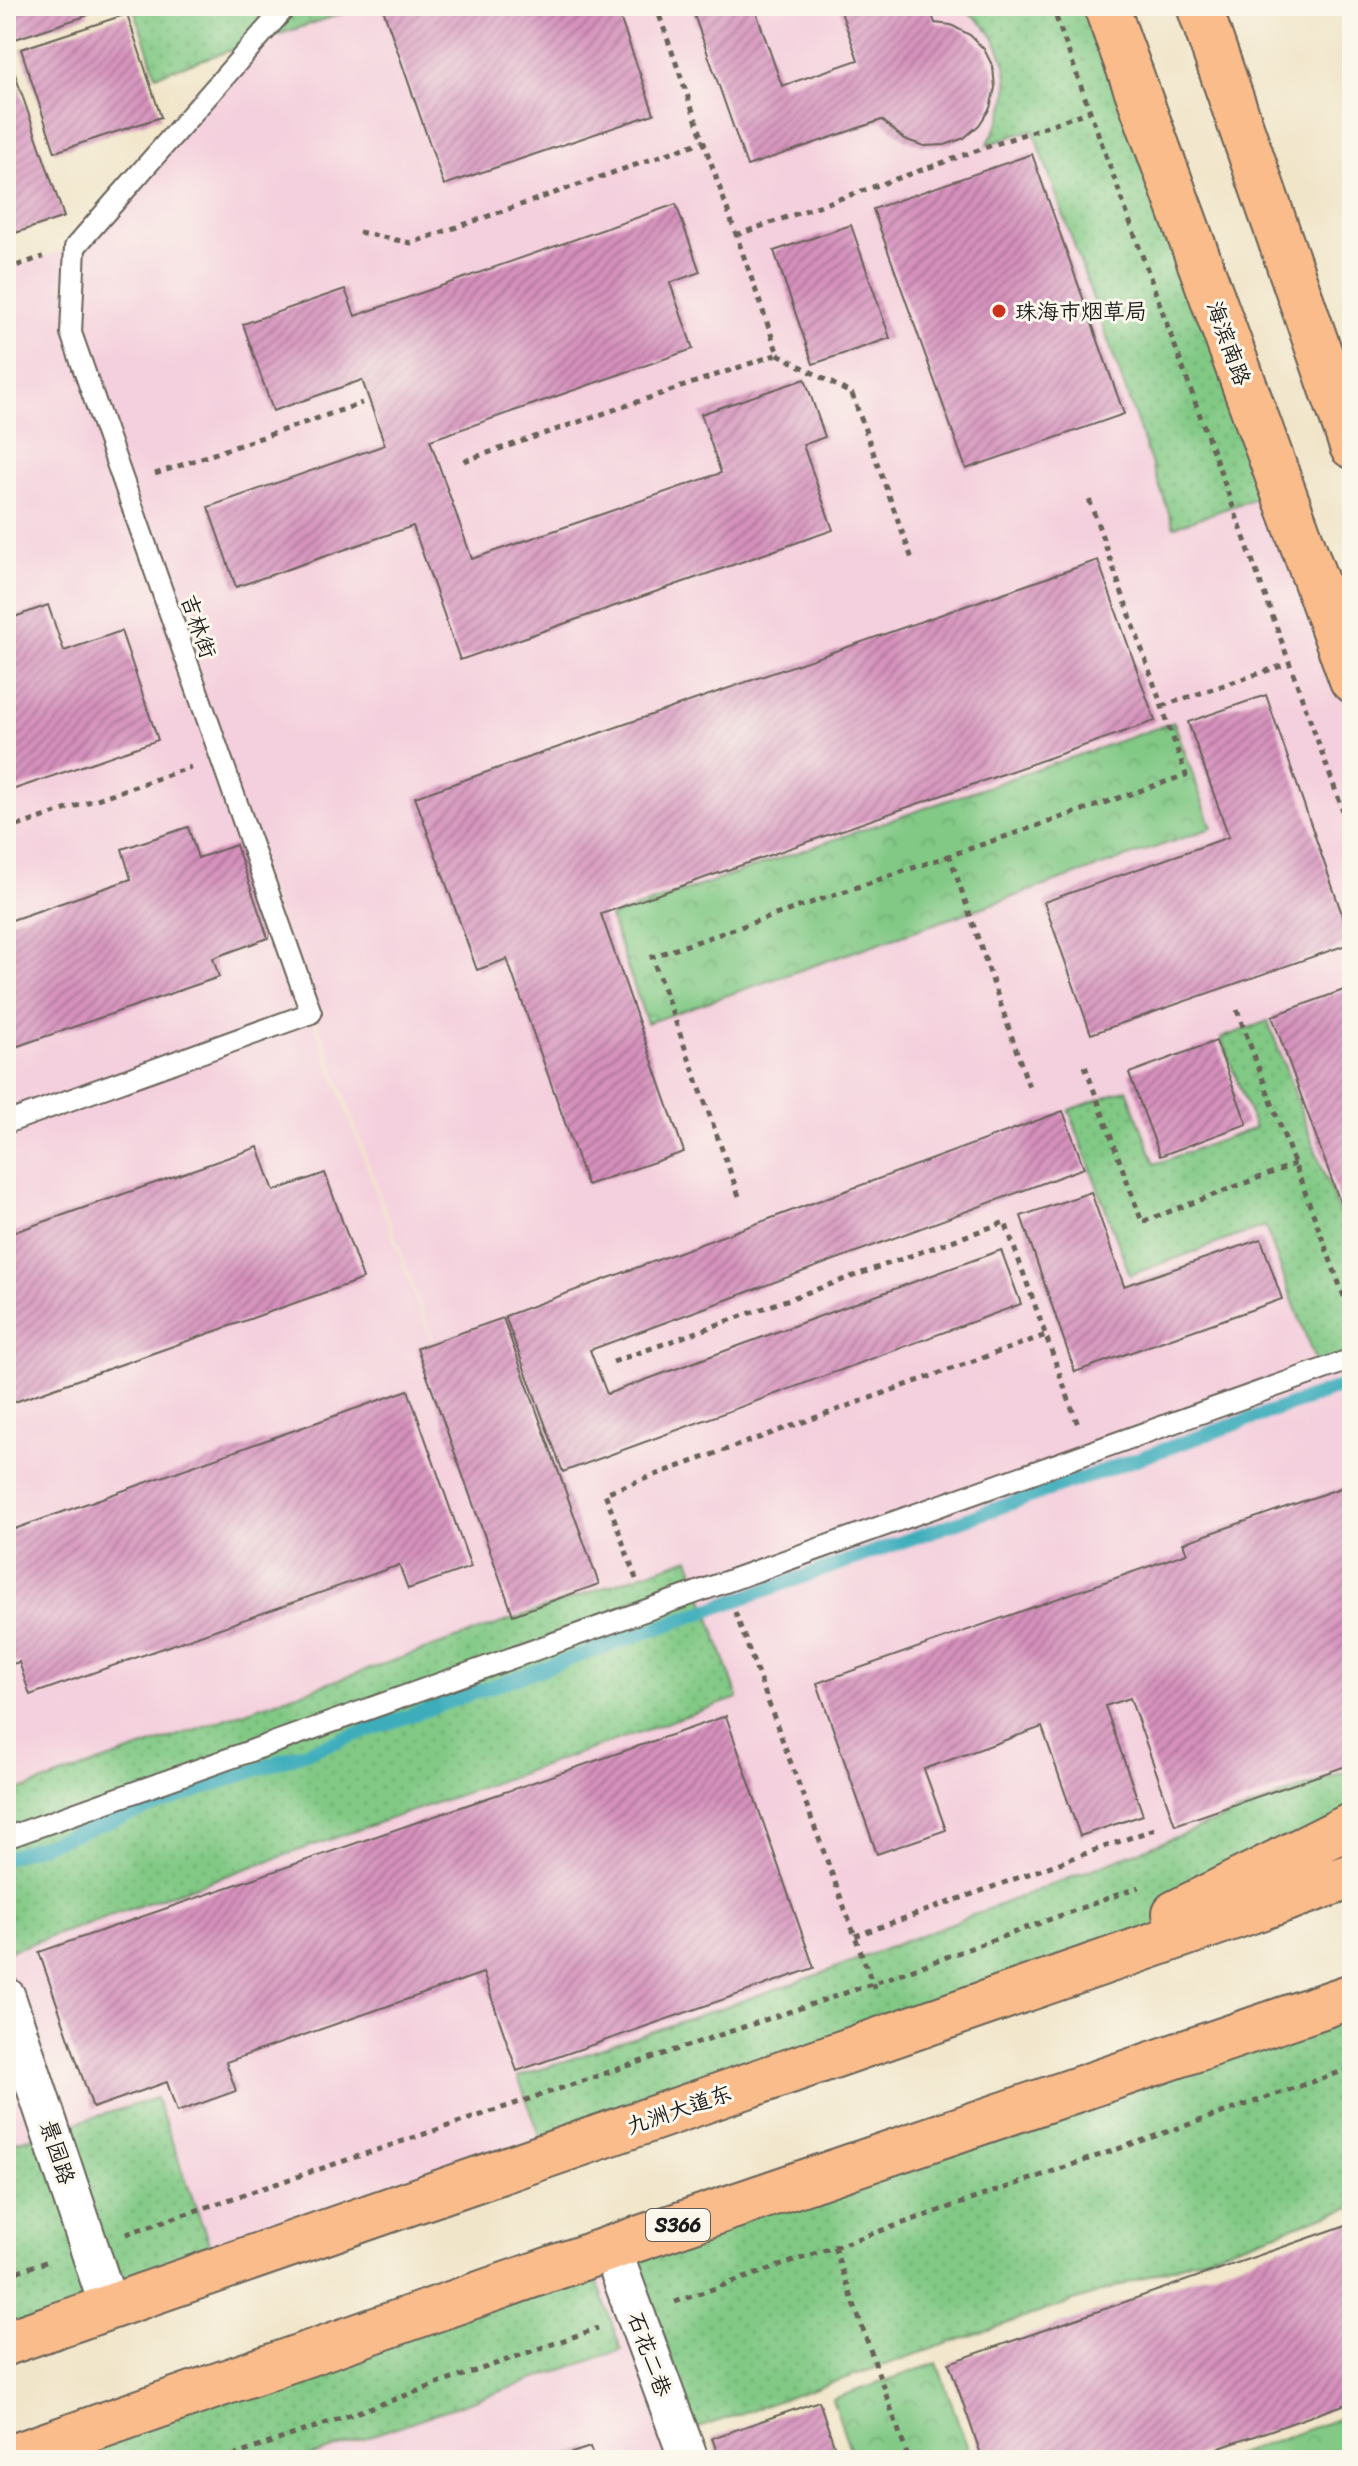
<svg xmlns="http://www.w3.org/2000/svg" width="1358" height="2466" font-family="Sriracha,'LXGW WenKai TC',sans-serif">
<defs>
<pattern id="grass-dots" width="8" height="8" patternUnits="userSpaceOnUse" patternTransform="scale(2)"><rect width="8" height="8" fill="#81c985"/><path d="M2 2h.1M6 6h.1" fill="none" stroke="#6fac72" stroke-width="1.8" stroke-linecap="round"/></pattern>
<pattern id="park-crowns" width="20" height="18" patternUnits="userSpaceOnUse" patternTransform="scale(2)"><rect width="20" height="18" fill="#81c985"/><path d="M2 6a3 3 0 1 1 6 0M12 15a3 3 0 1 1 6 0" fill="none" stroke="#6fac72"/></pattern>
<pattern id="building-hatch" width="6" height="6" patternUnits="userSpaceOnUse" patternTransform="scale(2)"><rect width="6" height="6" fill="#d590bc"/><path d="M-1 1l2-2M0 6l6-6M5 7l2-2" fill="none" stroke="#ac7598"/></pattern>
</defs>
<rect width="100%" height="100%" fill="#fbf7ec"/>
<filter id="ink" filterUnits="userSpaceOnUse"><feTurbulence type="fractalNoise" baseFrequency=".0125" numOctaves="2"/><feDisplacementMap in="SourceGraphic" scale="16" xChannelSelector="R" yChannelSelector="G"/><feConvolveMatrix kernelMatrix="1 2 1 2 8 2 1 2 1" color-interpolation-filters="sRGB"/></filter>
<filter id="wash" filterUnits="userSpaceOnUse"><feTurbulence type="fractalNoise" baseFrequency=".006" numOctaves="4" result="noise"/><feDisplacementMap in="SourceGraphic" scale="32" xChannelSelector="R" yChannelSelector="G"/><feGaussianBlur stdDeviation="1.8" result="paint"/><feColorMatrix in="noise" values="0 0 0 0 0 0 0 0 0 0 0 0 0 0 0 0 0 1.4 0 .05"/><feComposite in="paint" operator="in"/></filter>
<g filter="url(#wash)">
<rect width="100%" height="100%" fill="#f1e5c9"/>
<path fill="#f4cfdd" fill-rule="evenodd" d="M287 6H1105L1352 682V1382L549 1661 1352 1383V1825L109 2306 6 2342V269L75 247ZM237 800 525 1593 524 1594 310 1012Z
M611 2248 692 2460H6Z"/>
<path fill="url(#grass-dots)" stroke="#4e7250" stroke-width="2" d="M133 6H365L156 75Z
M955 6H1097L1270 493 1174 527 1033 129 987 145C993 134 1000 122 1003 111 1017 69 995 22 955 6Z
M1268 1021 1352 1249V1362L1320 1374 1265 1226 1130 1275 1069 1110 1127 1089 1155 1164 1255 1128 1221 1038Z
M689 1558 738 1698 6 1952V1795Z
M1352 1769V1868L543 2143 518 2077 817 1975Z
M1352 2012V2207L695 2429 636 2255Z
M156 2098 215 2260 6 2332V2145Z
M593 2268 621 2350 300 2460H35Z"/>
<path fill="url(#park-crowns)" stroke="#4e7250" stroke-width="2" d="M1174 722 1212 828 647 1023 610 917Z
M937 2363 972 2460H854L832 2399Z
M1352 2414V2460H1220Z"/>
<g fill="none" stroke-linecap="round" stroke-linejoin="round">
<path stroke="#3eadbc" stroke-width="14" d="M6 1858 1352 1383"/>
</g>
<g id="blocks">
<path fill="url(#building-hatch)" d="M6 6H85L89 15 6 42Z
M382 6H616L654 114 444 185Z
M691 6H754L782 86 858 60 839 6H929L935 23 951 25 970 35 984 49 993 67 995 88 990 108 979 125 964 138 945 145 924 146 904 139 882 120 747 166Z
M127 14 161 117 55 152 21 49Z
M6 48 64 217 6 236Z
M1032 154 1124 414 966 469 873 209Z
M676 204 700 272 670 283 693 349 430 440 472 559 721 473 701 414 805 379 825 437 803 445 833 530 460 660 413 526 236 587 208 507 385 445 362 380 273 411 243 324 345 289 355 316Z
M851 225 890 338 813 364 774 251Z
M1098 560 1155 721 601 914 684 1152 587 1185 507 959 477 970 415 797Z
M48 605 64 651 121 631 158 740 6 792V620Z
M1266 695 1352 943 1091 1034 1044 902 1229 837 1188 722Z
M188 827 198 858 236 845 268 938 213 958 219 977 6 1050V922L131 879 122 849Z
M1352 987V1235L1272 1016Z
M1216 1041 1247 1124 1160 1156 1129 1073Z
M1063 1111 1084 1168 590 1350 607 1394 1001 1250 1021 1304 563 1472 505 1316Z
M258 1147 274 1191 325 1173 363 1279 6 1405V1235Z
M1091 1192 1124 1286 1261 1239 1282 1299 1075 1372 1021 1216Z
M503 1318 599 1584 513 1615 417 1348Z
M408 1390 471 1567 408 1589 399 1565 30 1695 19 1662 6 1666V1532Z
M1352 1484V1764L1175 1825 1130 1698 1105 1706 1143 1815 1080 1836 1042 1727 924 1769 946 1830 877 1854 817 1683 1187 1553 1183 1543Z
M726 1716 814 1968 517 2071 483 1973 226 2062 236 2091 177 2112 167 2082 93 2108 39 1952Z
M1352 2223V2402L1185 2460H983L949 2363Z
M819 2401 839 2460H720L712 2438Z
M590 2447 595 2460H553V2459Z"/>
</g>
</g>
<g filter="url(#ink)">
<use href="#blocks" fill-opacity="0" stroke="#676259" stroke-width="2"/>
<g fill="none" stroke-linecap="round" stroke-linejoin="round">
<g stroke="#676259" stroke-width="24">
<path id="lane" d="M6 1123 311 1013 71 333 75 247 284 9V6
M6 1838 1352 1359"/>
</g>
<g stroke="#676259" stroke-width="42">
<path id="street" d="M6 1997 109 2307
M611 2248 689 2460"/>
</g>
<g stroke="#676259" stroke-width="48">
<path id="primary" d="M1106 6 1352 680
M1199 6 1352 446
M1175 1913 1352 1825
M6 2343 1352 1876
M6 2459 611 2248 1352 1996"/>
</g>
<path stroke="#676259" stroke-width="5" stroke-dasharray="6 6" stroke-linecap="butt" d="M1052 6 1352 836
M359 232 411 243 704 141
M736 235 1090 111
M6 269 43 257
M778 354 852 394 912 559
M464 461 778 354 656 6
M155 474 362 403
M1162 706 1290 663
M6 830 191 767
M949 854 1029 1087
M1237 1010 1352 1318
M1085 1066 1142 1222 1295 1164
M739 1196 652 957 1186 775 1089 499
M613 1362 1005 1222 1078 1425
M636 1579 605 1493 1046 1335
M735 1612 876 1993
M855 1936 1160 1827
M126 2234 872 1984 1139 1887
M834 2247 909 2460
M6 2275 49 2261
M675 2302 1352 2068
M221 2460 598 2328"/>
<use href="#lane" stroke="#fff" stroke-width="20"/>
<use href="#street" stroke="#fff" stroke-width="38"/>
<use href="#primary" stroke="#fabc8b" stroke-width="44"/>
</g>
</g>
<circle fill="#c8321e" stroke="#fbf7ec" stroke-width="3" cx="999" cy="311" r="8"/>
<g text-anchor="middle" stroke-width="6" stroke-linejoin="round" paint-order="stroke">
<rect fill="#fbf7ec" stroke="#5f5e5a" stroke-width="2" x="646" y="2209" width="64" height="32" rx="6"/>
<g font-size="20" font-weight="bold" fill="#1c1c1c">
<text x="678" y="2232">S366</text>
</g>
<g font-size="22" fill="#1c1c1c" stroke="#fbf7ec" text-anchor="start">
<text x="1015" y="319">珠海市烟草局</text>
</g>
<g font-size="22" fill="#1c1c1c" stroke="#fbf7ec">
<text transform="translate(1229 343) rotate(70)" y="8">海滨南路</text>
<text transform="translate(199 626) rotate(71)" y="8">吉林街</text>
<text transform="translate(679 2109) rotate(-19)" y="8">九洲大道东</text>
<text transform="translate(58 2152) rotate(72)" y="8">景园路</text>
<text transform="translate(650 2354) rotate(70)" y="8">石花二巷</text>
</g>
</g>
<rect width="1358" height="2466" fill="none" stroke="#fbf7ec" stroke-width="32"/>
</svg>
